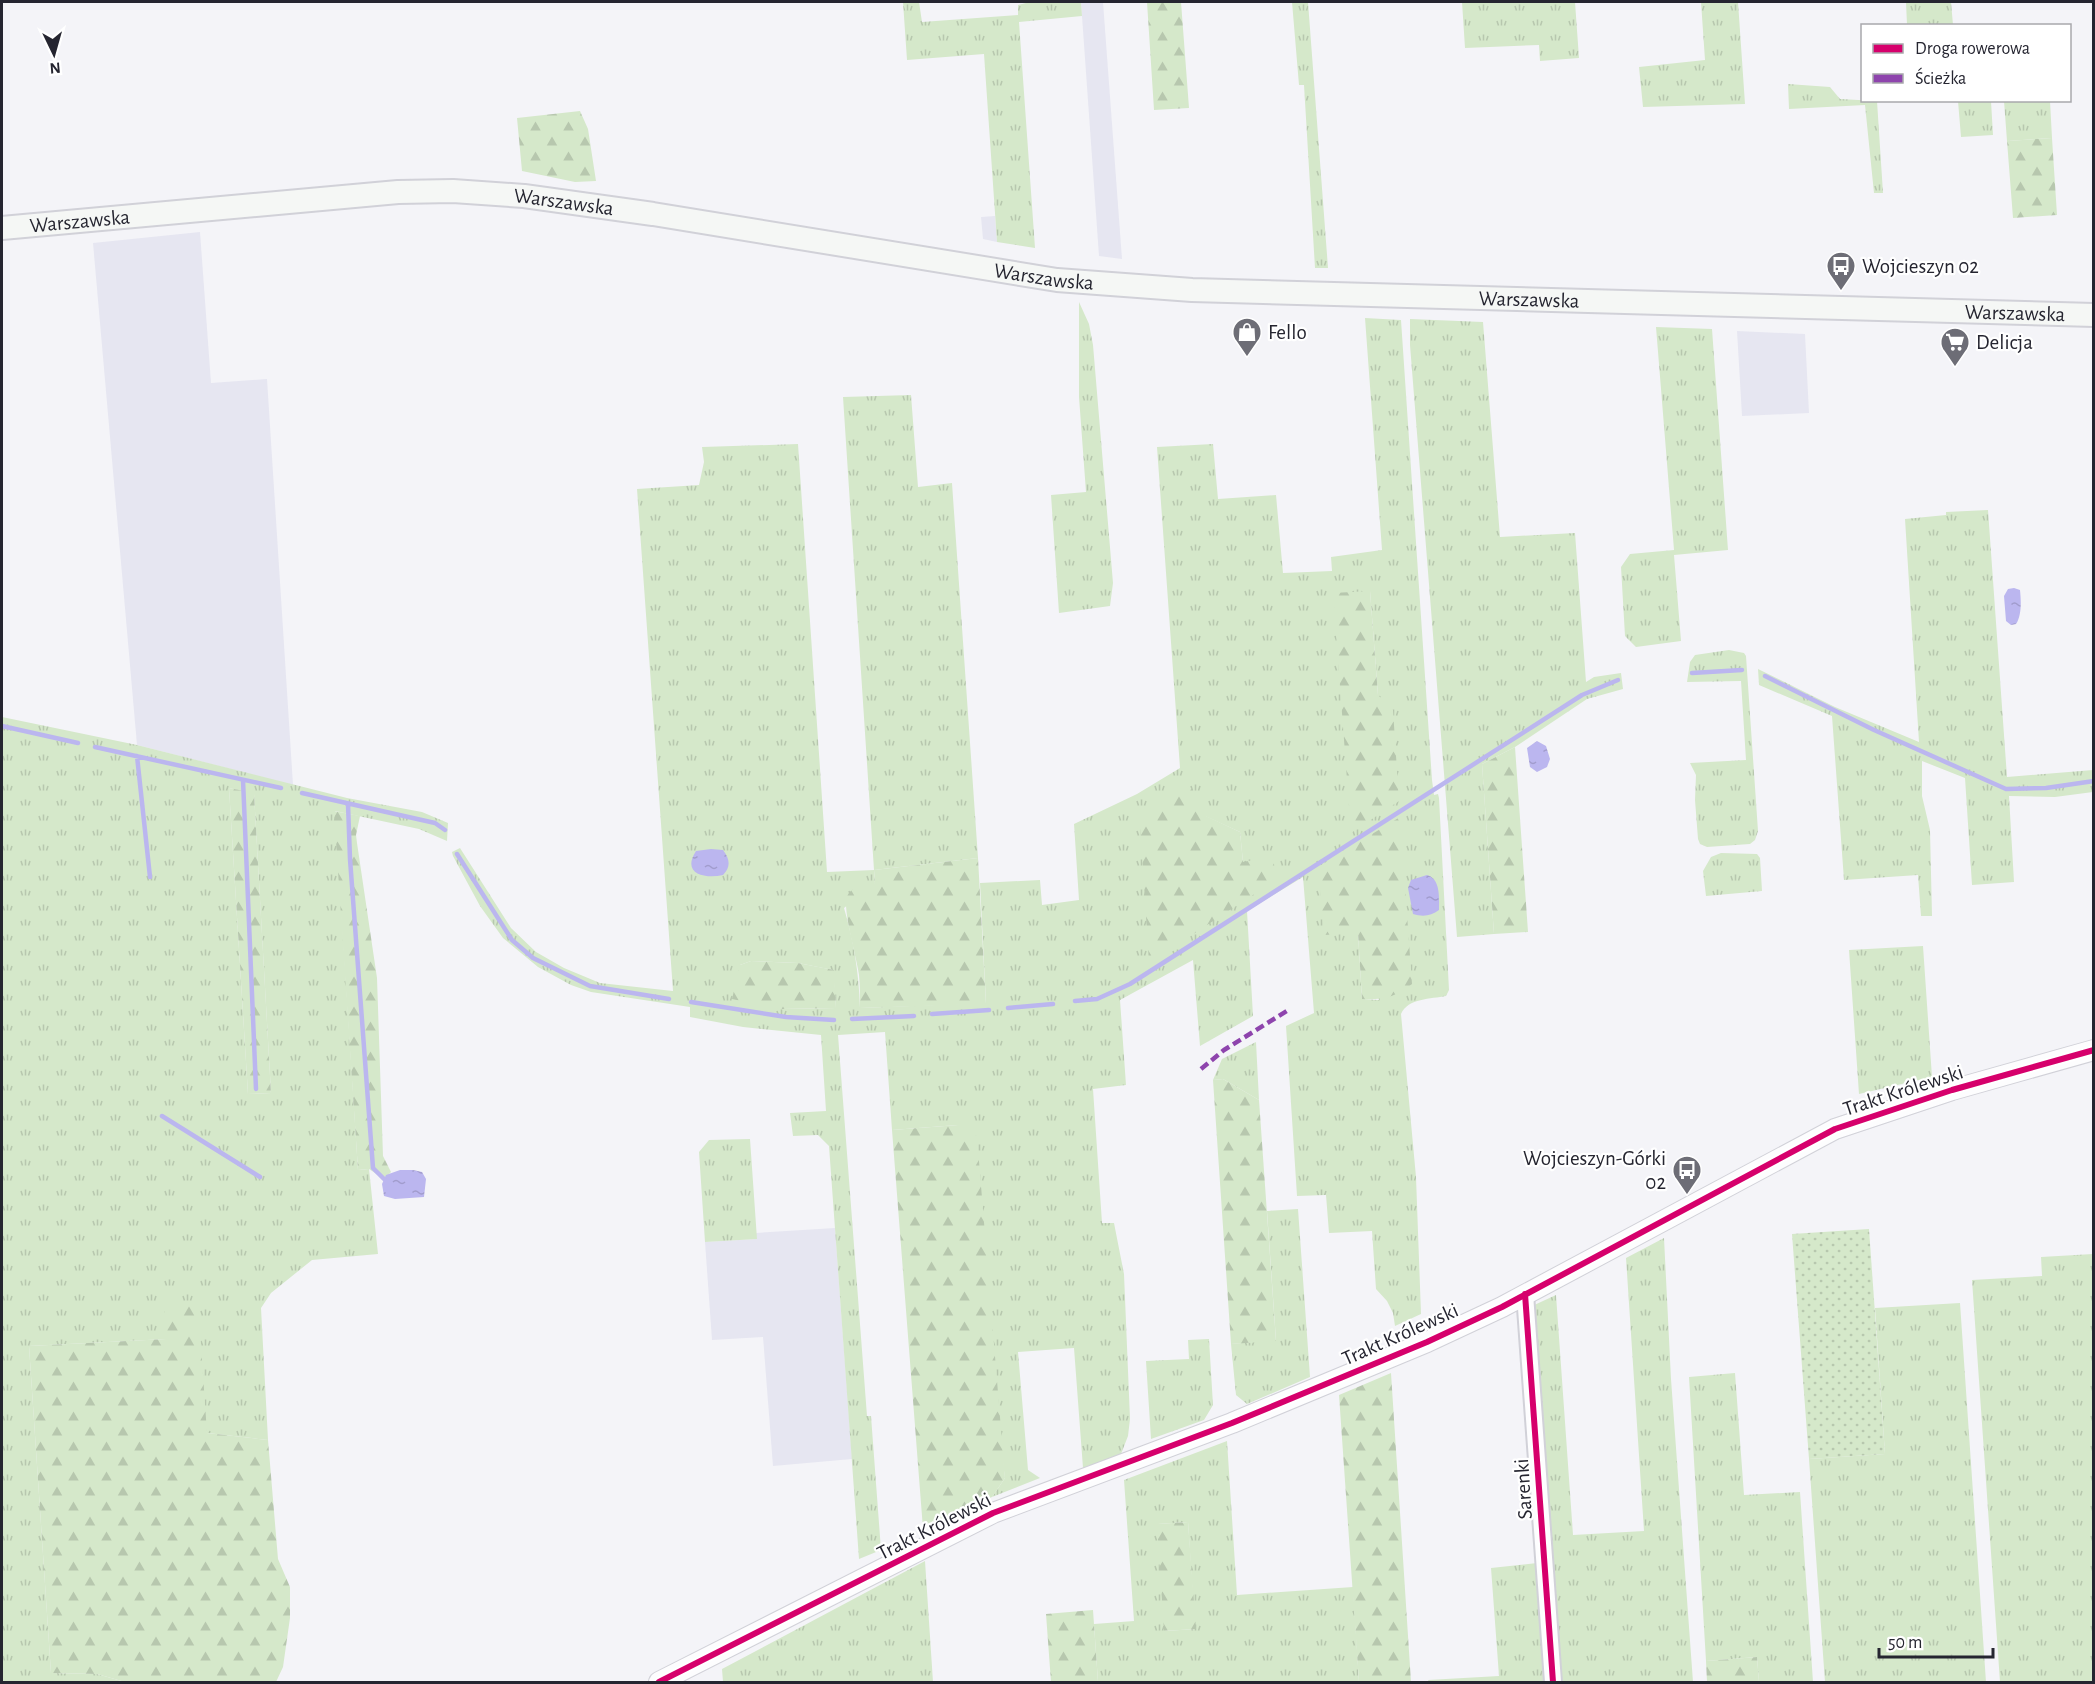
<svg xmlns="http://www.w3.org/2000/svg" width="2095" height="1684" font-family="'Alegreya Sans',sans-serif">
<defs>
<pattern id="grass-tufts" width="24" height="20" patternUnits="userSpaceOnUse" patternTransform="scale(1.5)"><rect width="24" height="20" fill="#d5e8ca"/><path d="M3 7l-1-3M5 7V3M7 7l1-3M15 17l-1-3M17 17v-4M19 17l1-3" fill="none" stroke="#b7c7ae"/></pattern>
<pattern id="forest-firs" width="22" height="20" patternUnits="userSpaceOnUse" patternTransform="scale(1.5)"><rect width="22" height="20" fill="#d5e8ca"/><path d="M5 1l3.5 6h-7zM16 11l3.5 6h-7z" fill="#b7c7ae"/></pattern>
<pattern id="garden-dots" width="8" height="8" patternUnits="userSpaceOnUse" patternTransform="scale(1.5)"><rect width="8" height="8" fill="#d5e8ca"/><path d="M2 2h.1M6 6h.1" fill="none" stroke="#b7c7ae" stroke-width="1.8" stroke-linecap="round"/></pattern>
<pattern id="water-ripples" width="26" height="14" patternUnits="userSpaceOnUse" patternTransform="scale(1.5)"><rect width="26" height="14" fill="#bbb6ef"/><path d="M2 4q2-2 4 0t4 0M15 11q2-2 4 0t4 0" fill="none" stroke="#a19ccd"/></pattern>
</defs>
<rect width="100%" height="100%" fill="#f4f4f8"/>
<path fill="#e6e6f1" d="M1081 2H1103L1122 259 1099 256Z
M995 216 997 242 983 239 981 217Z
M200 232 211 383 267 379 293 785 137 745 93 243Z
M1737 331 1805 334 1809 413 1742 416Z
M835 1228 852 1459 773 1466 763 1337 712 1340 705 1242 756 1239V1233Z"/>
<path fill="url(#grass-tufts)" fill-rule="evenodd" d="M903 2H919L922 22 1018 15V5L1030 2H1081L1082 16 1019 22 1035 248 997 242 984 54 907 60Z
M1292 2H1308L1328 268H1315L1304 85H1299Z
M1462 2H1575L1579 58 1540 61 1539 45 1465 48Z
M1701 2H1738L1745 104 1643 107 1639 67 1705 60Z
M1906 2H1951L1953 25H1907Z
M1788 84 1830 87 1840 99 1877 101 1883 193H1874L1865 105 1789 109Z
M1958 101H1991L1993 135 1961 137Z
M2004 101H2050L2052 138 2007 141Z
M1079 302 1089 324 1093 345 1113 583 1110 606 1059 613 1051 495 1086 492 1079 397Z
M1365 318 1401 320 1432 780 1434 795 1438 794 1439 798 1449 990 1446 996C1431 999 1408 998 1401 1014L1416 1177 1421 1314 1395 1326 1393 1313 1387 1301 1376 1289 1372 1231 1329 1233 1326 1195 1297 1196 1286 1026 1314 1013 1303 877 1247 911 1253 1016 1200 1046 1193 960 1120 1000 1126 1085 1093 1089 1102 1223H1114L1124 1274 1130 1419 1128 1436 1121 1454 1083 1468 1074 1348 1018 1352 1028 1470 1040 1478 992 1497 1005 1478 958 1125 892 1130 885 1032 838 1035 867 1416H871L881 1550 859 1559 829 1146 818 1135 793 1136 790 1113 826 1111 821 1035 743 1027 690 1017V1007L591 992 571 985 538 967 503 938 480 906 453 856 452 852 460 848 511 928 536 952 564 968 600 983 673 991 637 489 699 485 704 462 702 447 798 444 827 872 874 870 843 397 911 395 918 487 952 483 978 858 874 870 875 883 844 908C854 942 859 974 860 1008L986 1003 980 883 1040 880 1042 905 1079 900 1074 824 1137 794 1180 768 1157 447 1213 444 1218 499 1276 495 1283 573 1332 571 1331 557 1382 550ZM1370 591 1378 695 1351 832ZM1205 816 1240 832 1243 862ZM1358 933 1379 1000 1362 999ZM751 961 798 963 833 970 836 1008 782 1009 740 965Z
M1410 319 1483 322 1500 537 1575 533 1586 682 1594 677 1621 673 1623 689 1587 699 1515 747 1482 764 1494 934 1457 937 1410 345Z
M1656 327 1712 329 1728 550 1674 555 1681 641 1636 647 1625 636 1621 567 1630 554 1674 550Z
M1988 510 2007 777 2093 770V792L2055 797 2009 796 2014 882 1972 885 1965 778 1922 761V796L1930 830 1932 916H1921L1918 875 1844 880 1832 716 1759 685 1758 669 1835 707 1919 742 1905 519 1946 515V512Z
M1729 650 1744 653 1746 656 1758 831 1755 840 1750 844 1707 847 1700 844 1698 839 1695 800 1696 775 1690 763 1746 760 1741 681 1687 682 1690 662 1695 655Z
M2 717 137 745 347 798 422 812 448 823 447 841 419 829 335 811 358 1170 369 1169 378 1254 312 1260 271 1293 261 1308 268 1440 207 1433 167 1339 29 1346 51 1673 97 1674 125 1682H2ZM229 788 254 794 271 1093 248 1094Z
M1721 853 1757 854 1760 858 1762 891 1706 896 1703 871 1711 857Z
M1923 946 1932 1077 1859 1094 1849 950Z
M1256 1042 1259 1100 1223 1079 1213 1080 1222 1059Z
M750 1139 757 1239 705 1242 699 1152 709 1140Z
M1298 1209 1310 1377 1247 1404 1236 1395 1231 1344 1276 1340 1267 1211Z
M1664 1238 1671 1379 1693 1682H1429L1428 1680 1499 1676 1491 1568 1537 1563 1519 1312 1556 1295 1573 1535 1644 1531 1626 1258Z
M2093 1254V1682H2000L1972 1280 2042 1276 2041 1257Z
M1960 1303 1986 1682H1825L1809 1459 1885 1454 1875 1308Z
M1209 1339 1213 1405 1204 1420 1151 1439 1146 1361 1189 1359 1188 1340Z
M1735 1373 1744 1495 1800 1492 1813 1682H1759L1757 1657 1706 1661 1689 1377Z
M1227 1441 1237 1595 1353 1587 1359 1682H1098L1094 1624 1134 1621 1124 1480ZM1188 1522 1195 1629 1165 1631 1158 1524Z
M925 1561 933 1682H723L722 1669Z"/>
<path fill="url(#forest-firs)" d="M1147 2H1181L1189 108 1154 110Z
M580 111 588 129 596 181 575 182 522 171 517 118Z
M2052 138 2057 215 2013 218 2007 141Z
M1370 591 1378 695 1393 710 1399 801 1351 833 1333 593Z
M1515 747 1528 932 1494 934 1482 764Z
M229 788 254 793 271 1093 248 1094Z
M1191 788 1206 816 1240 832 1243 862 1273 856 1276 880 1149 963 1140 821Z
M334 811 360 816 356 835 357 843 377 978 383 1156 391 1172 384 1179 369 1169 358 1170Z
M1400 817 1412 984C1396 997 1383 1000 1362 999L1358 933 1324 935 1318 867Z
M978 858 986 1004 860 1008C860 997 860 986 859 975 857 959 842 908 847 897 851 886 864 885 875 883L874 870Z
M751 961 798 963 834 970 836 1008 782 1009 732 999 740 965Z
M1223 1079 1259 1100 1276 1341 1231 1344 1213 1080Z
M958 1125 972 1130 977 1137 1005 1478 992 1497 923 1529 892 1130Z
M198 1302 207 1433 268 1440 278 1559 290 1587V1618L283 1667 276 1682H125L97 1674 51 1673 29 1346 166 1339 164 1306Z
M1391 1373 1411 1682H1359L1339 1395Z
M1188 1522 1196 1629 1164 1631 1157 1524Z
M1093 1610 1098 1682H1051L1046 1614Z
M1757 1657 1759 1682H1707L1706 1661Z"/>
<path fill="url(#garden-dots)" d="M1869 1229 1885 1454 1809 1459 1792 1234Z"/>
<path fill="url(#water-ripples)" d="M2014 588 2020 590C2021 600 2022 615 2016 624L2011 625 2006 621 2004 596 2008 589Z
M1537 741 1546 746 1550 759 1547 767 1537 772 1530 767 1527 748Z
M711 849 723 850C730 859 731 867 723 875 705 879 681 874 696 851Z
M1427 875C1441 879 1439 898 1439 910 1431 916 1423 917 1413 914L1408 888 1411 880Z
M400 1170H413L422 1172 426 1179 424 1197 395 1199 384 1196 382 1184 386 1175Z"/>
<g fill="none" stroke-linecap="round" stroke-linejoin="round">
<path stroke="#bbb6ef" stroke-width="4.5" d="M1692 673 1742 670
M1765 676 1874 730 2006 789 2046 788 2094 781
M2 726 78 743
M95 747 281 788
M137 756 150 877
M243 780 256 1089
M302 793 435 823 445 830
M348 804 350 859 373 1168 384 1179
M457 854 512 940 533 958 590 986 669 999
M1075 1001 1097 999 1130 984 1582 695 1618 680
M691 1002 786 1017 834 1020
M1008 1008 1053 1004
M932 1014 989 1010
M852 1019 914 1016
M162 1116 260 1177"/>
<g stroke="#d1d1d8" stroke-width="20">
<path id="minor" d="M1525 1294 1553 1682"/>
</g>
<g stroke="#d1d1d8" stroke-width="22">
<path id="tertiary" d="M659 1682 993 1513 1232 1423 1427 1342 1502 1307 1835 1129 1952 1090 2094 1050"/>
</g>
<g stroke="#d1d1d8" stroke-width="26">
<g id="secondary">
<path id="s1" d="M2 228 398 192 453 191 524 196 653 214 1057 280 1192 290 2094 315"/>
</g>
</g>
<use href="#minor" stroke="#fdfdfe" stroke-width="16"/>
<use href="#tertiary" stroke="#fdfdfe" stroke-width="20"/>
<use href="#secondary" stroke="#f5f7f5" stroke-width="22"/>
<path stroke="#8e44ad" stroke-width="4.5" stroke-dasharray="9 4.5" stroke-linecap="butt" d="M1201 1069 1224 1050 1290 1009"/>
<g stroke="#fff" stroke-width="10">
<path id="cycleway" d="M1525 1294 1553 1682
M659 1682 993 1513 1232 1423 1427 1342 1502 1307 1835 1129 1952 1090 2094 1050"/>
</g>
<use href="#cycleway" stroke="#d6006c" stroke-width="6"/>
</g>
<defs>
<g id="bus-pin" transform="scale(1.5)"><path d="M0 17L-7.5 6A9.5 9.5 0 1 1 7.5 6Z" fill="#6d6d76" stroke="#fff"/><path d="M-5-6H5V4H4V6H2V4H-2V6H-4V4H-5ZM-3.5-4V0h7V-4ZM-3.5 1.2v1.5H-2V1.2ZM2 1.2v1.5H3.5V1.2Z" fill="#fff"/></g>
<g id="shop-pin" transform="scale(1.5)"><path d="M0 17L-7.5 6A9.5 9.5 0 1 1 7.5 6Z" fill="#6d6d76" stroke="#fff"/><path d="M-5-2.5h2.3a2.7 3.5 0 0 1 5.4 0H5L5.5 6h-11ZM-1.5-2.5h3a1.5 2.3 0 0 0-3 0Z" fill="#fff"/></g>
<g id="supermarket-pin" transform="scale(1.5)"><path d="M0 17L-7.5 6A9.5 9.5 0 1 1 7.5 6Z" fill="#6d6d76" stroke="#fff"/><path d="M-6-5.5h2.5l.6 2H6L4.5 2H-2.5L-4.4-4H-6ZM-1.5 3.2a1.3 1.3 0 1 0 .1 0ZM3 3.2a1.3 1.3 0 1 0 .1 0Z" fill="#fff"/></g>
</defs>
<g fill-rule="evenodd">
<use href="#bus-pin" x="1841" y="266"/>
<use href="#shop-pin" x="1247" y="332"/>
<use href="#supermarket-pin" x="1955" y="342"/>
<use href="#bus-pin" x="1687" y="1170"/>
</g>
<g text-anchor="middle" stroke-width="4.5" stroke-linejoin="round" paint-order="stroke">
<g font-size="21" fill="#252530" stroke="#fff">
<text dy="7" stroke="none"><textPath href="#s1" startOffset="564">Warszawska</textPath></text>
<text dy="7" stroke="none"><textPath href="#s1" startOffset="78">Warszawska</textPath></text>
<text dy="7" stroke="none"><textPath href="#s1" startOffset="1050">Warszawska</textPath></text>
<text dy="7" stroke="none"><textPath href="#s1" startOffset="1536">Warszawska</textPath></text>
<text dy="7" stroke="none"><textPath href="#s1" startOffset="2022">Warszawska</textPath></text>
<text transform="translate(1903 1090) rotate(-18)" y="7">Trakt Królewski</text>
<text transform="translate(1400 1334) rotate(-24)" y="7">Trakt Królewski</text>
<text transform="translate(1523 1489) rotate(-94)" y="7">Sarenki</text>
<text transform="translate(934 1526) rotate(-27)" y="7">Trakt Królewski</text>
</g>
<g font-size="21" fill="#252530" stroke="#fff" text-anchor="start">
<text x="1862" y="273">Wojcieszyn 02</text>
<text x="1268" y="339">Fello</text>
<text x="1976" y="349">Delicja</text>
<text x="1666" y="1165" text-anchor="end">Wojcieszyn-Górki<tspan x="1666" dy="24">02</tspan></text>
</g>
</g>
<rect width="2095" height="1684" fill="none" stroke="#252530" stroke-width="6"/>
<rect x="1861" y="24" width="210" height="78" fill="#ffffff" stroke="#a8a8ac" stroke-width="1.5"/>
<rect x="1873" y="44" width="30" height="9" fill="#d6006c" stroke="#a8a8ac" stroke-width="1.5"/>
<text x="1915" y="54" font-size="18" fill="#252530">Droga rowerowa</text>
<rect x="1873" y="74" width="30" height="9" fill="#8e44ad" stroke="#a8a8ac" stroke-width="1.5"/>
<text x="1915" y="84" font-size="18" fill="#252530">Ścieżka</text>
<g transform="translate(54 54) rotate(175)" stroke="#ffffff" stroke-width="4.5" paint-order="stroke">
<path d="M0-4.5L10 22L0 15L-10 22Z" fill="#252530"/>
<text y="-9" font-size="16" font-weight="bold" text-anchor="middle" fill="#252530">N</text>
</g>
<path d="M1879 1648v9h114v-9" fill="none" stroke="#252530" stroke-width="3"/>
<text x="1888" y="1648" font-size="18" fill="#252530" stroke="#ffffff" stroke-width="4.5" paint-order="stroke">50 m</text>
</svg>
